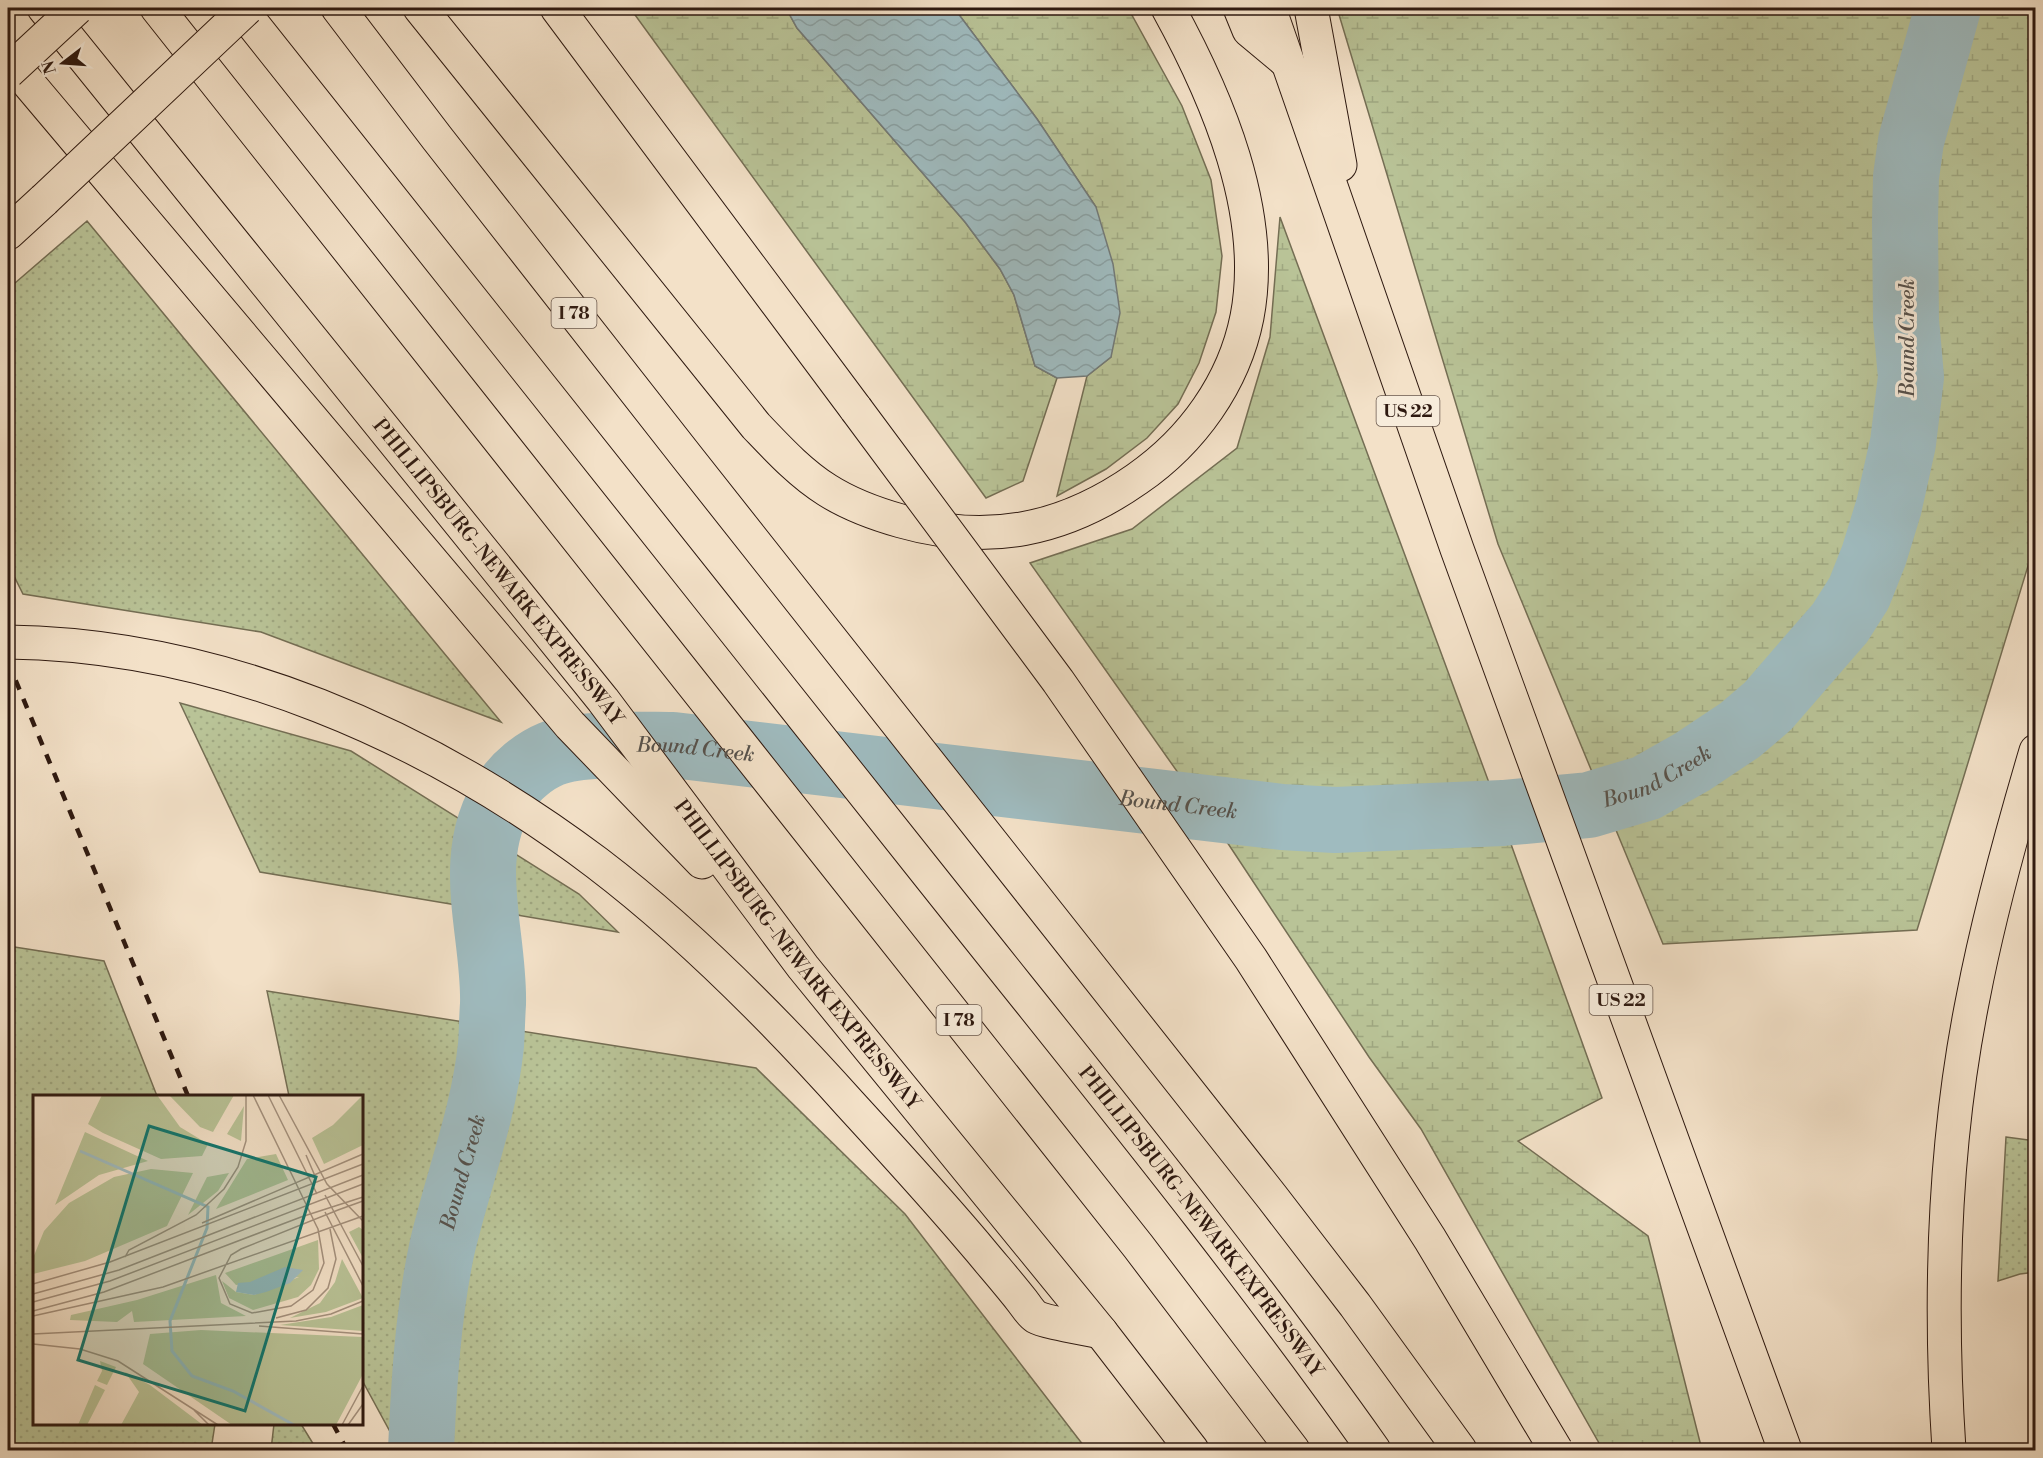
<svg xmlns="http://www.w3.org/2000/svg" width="2043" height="1458" font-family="'Libre Bodoni',serif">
<defs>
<pattern id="green-dots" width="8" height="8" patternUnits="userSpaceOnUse" patternTransform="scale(1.5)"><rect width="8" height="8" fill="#b9c397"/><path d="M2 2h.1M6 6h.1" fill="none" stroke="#9fa781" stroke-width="1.8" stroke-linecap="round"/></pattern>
<pattern id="wetland-marsh" width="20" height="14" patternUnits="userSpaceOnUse" patternTransform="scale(1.5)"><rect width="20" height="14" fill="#b9c397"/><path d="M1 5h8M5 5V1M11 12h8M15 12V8" fill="none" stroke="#9fa781"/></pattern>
<pattern id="water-waves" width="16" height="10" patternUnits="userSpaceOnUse" patternTransform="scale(1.5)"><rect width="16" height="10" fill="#9fbbbf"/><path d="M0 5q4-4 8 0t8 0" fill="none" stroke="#89a0a3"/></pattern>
</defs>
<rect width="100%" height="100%" fill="#f3e1c8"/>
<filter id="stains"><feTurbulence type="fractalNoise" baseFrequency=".00333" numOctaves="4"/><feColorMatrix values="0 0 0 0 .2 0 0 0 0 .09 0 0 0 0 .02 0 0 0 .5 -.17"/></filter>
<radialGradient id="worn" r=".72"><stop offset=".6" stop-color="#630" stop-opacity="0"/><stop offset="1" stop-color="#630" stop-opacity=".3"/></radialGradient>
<path fill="url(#green-dots)" stroke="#746e54" stroke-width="1.5" d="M87 221 501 722 261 632 23 594 8 564V289Z
M180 703 351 751 579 894 618 932 260 872Z
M8 946 104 961 157 1096H34V1424H215L211 1450H8Z
M267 991 756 1068 905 1214 1087 1450H400L362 1380V1096H289Z
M2006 1137 2035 1141V1272L2020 1274 1998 1281Z
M274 1424H301L317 1450H271Z"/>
<path fill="url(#wetland-marsh)" stroke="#746e54" stroke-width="1.5" d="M630 8H786L797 28 965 222 1000 269 1014 295 1035 366 1057 378 1023 481 986 498Z
M954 8H1128L1182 106 1211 180 1222 256 1216 312 1199 363 1178 404 1147 438 1106 469 1057 496 1087 376 1111 357 1096 207 1037 119Z
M1337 8H2035V543L1917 930 1663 944 1498 544Z
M1280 217 1488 780 1602 1098 1518 1141 1648 1236 1702 1450H1603L1421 1129 1369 1057 1229 845 1030 563 1132 529 1237 448 1270 337Z"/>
<path fill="url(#water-waves)" stroke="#727a79" stroke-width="1.5" d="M786 8H954L1037 119 1096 207 1113 264 1120 313 1111 357 1087 376 1057 378 1035 366 1014 295 1000 269 965 222 797 28Z"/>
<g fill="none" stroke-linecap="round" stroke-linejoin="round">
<path stroke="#9fbbbf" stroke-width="66" id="s1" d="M421 1450C424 1382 428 1314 442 1248 458 1180 484 1114 491 1045 492 1031 492 1018 493 1004 495 933 462 856 506 791 516 776 534 761 551 754 581 742 639 745 673 745L1282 817 1335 820 1503 813 1589 805 1646 788 1692 762 1740 730 1768 706 1840 623 1859 593 1874 555 1889 506 1903 443 1911 377 1906 321 1905 221 1906 177 1911 141 1948 8"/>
<g stroke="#2e1910" stroke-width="35">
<g id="motorway">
<path id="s2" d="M44 8 603 700 803 967 1101 1332 1192 1450"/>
<path d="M157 8 1138 1246 1293 1450"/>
<path id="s3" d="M240 8C468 297 699 585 928 874 1079 1064 1234 1252 1374 1450"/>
<path d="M338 8 437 138 687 457 1272 1197 1355 1305 1460 1450"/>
<path d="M420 8 756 426C778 449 800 473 827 490 849 504 876 514 901 521 988 546 1064 530 1137 479 1192 441 1234 383 1247 317 1267 213 1217 97 1168 8"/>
<path d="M557 8 856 409"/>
<path d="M1240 8 1249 30 1286 61"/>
<path d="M1269 8 1457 549 1785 1450"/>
<path d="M1311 8 1340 165"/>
<path d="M8 59 570 725 702 862"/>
<path d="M8 233 44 200"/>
<path d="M8 642C222 645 427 735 597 863 689 933 773 1018 850 1104 894 1152 938 1200 980 1250 994 1267 1009 1284 1023 1302 1026 1306 1031 1314 1036 1317 1044 1322 1089 1329 1101 1332"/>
<path d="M1949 1450C1939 1299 1943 1147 1973 998 1989 914 2012 832 2036 751"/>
</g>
</g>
<use href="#motorway" stroke="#f3e1c8" stroke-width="33"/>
<path stroke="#2e1910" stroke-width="4.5" stroke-dasharray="10 10" stroke-linecap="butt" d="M8 662 188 1096
M333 1424 347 1450"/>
<g stroke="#2e1910" stroke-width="35" stroke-linecap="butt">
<path id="motorway-bridge" d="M8 72 77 8
M44 200 247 8
M856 409 1058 681 1251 959 1430 1239 1556 1450"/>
</g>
<use href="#motorway-bridge" stroke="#f3e1c8" stroke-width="33"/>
</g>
<g text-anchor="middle" stroke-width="6" stroke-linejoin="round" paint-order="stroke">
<g fill="#f7ecdb" stroke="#6a584d" stroke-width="1.5">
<rect x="551.5" y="298" width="45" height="30" rx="4.5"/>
<rect x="1376.5" y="396" width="63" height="30" rx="4.5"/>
<rect x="1589.5" y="985" width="63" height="30" rx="4.5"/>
<rect x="936.5" y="1005" width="45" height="30" rx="4.5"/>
</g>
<g font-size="18" font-weight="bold" fill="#2e1910">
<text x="574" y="319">I 78</text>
<text x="1408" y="417">US 22</text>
<text x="1621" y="1006">US 22</text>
<text x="959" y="1026">I 78</text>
</g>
<g font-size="20" fill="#2e1910" stroke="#f7ecdb">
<text dy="7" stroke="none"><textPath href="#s2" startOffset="724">PHILLIPSBURG-NEWARK EXPRESSWAY</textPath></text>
<text dy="7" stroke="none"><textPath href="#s2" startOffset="1210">PHILLIPSBURG-NEWARK EXPRESSWAY</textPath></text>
<text dy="7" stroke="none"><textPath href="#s3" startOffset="1548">PHILLIPSBURG-NEWARK EXPRESSWAY</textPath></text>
</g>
<g font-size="21" font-style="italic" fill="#56524d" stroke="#f7ecdb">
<text transform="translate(1907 338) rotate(-90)" y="7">Bound Creek</text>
<text dy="7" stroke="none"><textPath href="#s1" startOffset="876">Bound Creek</textPath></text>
<text dy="7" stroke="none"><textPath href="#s1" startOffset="1848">Bound Creek</textPath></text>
<text dy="7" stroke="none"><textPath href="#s1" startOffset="1362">Bound Creek</textPath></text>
<text dy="7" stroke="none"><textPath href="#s1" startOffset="282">Bound Creek</textPath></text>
</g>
</g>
<g transform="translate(33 1095)">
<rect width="330" height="330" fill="#f3e1c8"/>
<path d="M69 0H124L147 32 175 49 169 61 128 64 70 38 55 29ZM136 0H201L180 37 167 32ZM330 0V50L291 69 279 43 300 30ZM211 11 208 46 194 39ZM52 37 115 66 66 80 22 110ZM243 59 255 85 183 114 214 64ZM118 74 160 78 134 131 52 166 0 179V163L11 136 36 108 81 82ZM196 78 185 96 155 120 174 82ZM309 164 330 203 293 217 257 223 287 208 302 187ZM330 210V236L247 230 298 222ZM67 266 83 272 74 290 64 286 69 276ZM62 290 72 295 54 330H45Z" fill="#b9c397"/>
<path d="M92 277 117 290 170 330H88L106 297Z" fill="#b9c397"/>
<path d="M326 132 330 135V163L316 137ZM285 145 286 174 278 190 265 202 220 215 196 203 189 186 203 197 221 200 266 182 203 190 192 178ZM183 180 188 208 213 221 101 227 99 216 84 227 37 225 38 220 104 205ZM168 235 330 242V279L303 330H199L110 269 117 239Z" fill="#b9c397"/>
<path d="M252 172 270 175 257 188 233 197 221 200 203 197 205 188 217 187Z" fill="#9fbbbf"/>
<path fill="none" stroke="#9fbbbf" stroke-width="3" d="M47 56 175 112 174 133 137 226 139 256 159 281 200 296 261 330"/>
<path fill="none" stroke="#a4917e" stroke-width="1.5" d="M220 0 259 80 283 130 285 134 291 168 280 195 258 211 219 218 197 209 186 183 198 160 208 154 305 115 330 106M235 0 284 99M246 0 294 89 330 126M273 60 282 81M292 100 330 171M292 117 330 191M169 128 330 59M92 162 96 155 163 120 191 94 205 72 213 46V0M0 189 77 167 330 69M0 199 86 175 330 80M0 207 77 186 330 89M0 216 71 197 268 122 330 102M0 221 130 192 330 121M243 223 273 215 295 193 303 164 297 134M226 231 330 239M0 239 263 226 298 219 330 206M0 249 47 254 85 266 185 330M161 315 176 330M309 330 330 291M315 330 330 309"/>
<path fill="#0f766e" fill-opacity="0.15" stroke="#0f766e" stroke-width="3" d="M116 31 283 82 212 316 45 265Z"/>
<rect width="330" height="330" fill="none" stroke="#2e1910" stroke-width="3"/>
</g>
<rect width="2043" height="1458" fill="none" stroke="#f3e1c8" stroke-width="30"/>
<rect x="9" y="9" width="2025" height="1440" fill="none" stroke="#2e1910" stroke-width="3"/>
<rect x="15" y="15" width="2013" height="1428" fill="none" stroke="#2e1910" stroke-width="1.5"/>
<g transform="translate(63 63) rotate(253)" stroke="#f7ecdb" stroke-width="4.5" paint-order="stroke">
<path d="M0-4.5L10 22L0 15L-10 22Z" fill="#2e1910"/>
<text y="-9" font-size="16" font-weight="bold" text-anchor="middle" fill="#2e1910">N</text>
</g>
<rect width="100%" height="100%" filter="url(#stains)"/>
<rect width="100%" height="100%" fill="url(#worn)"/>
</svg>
